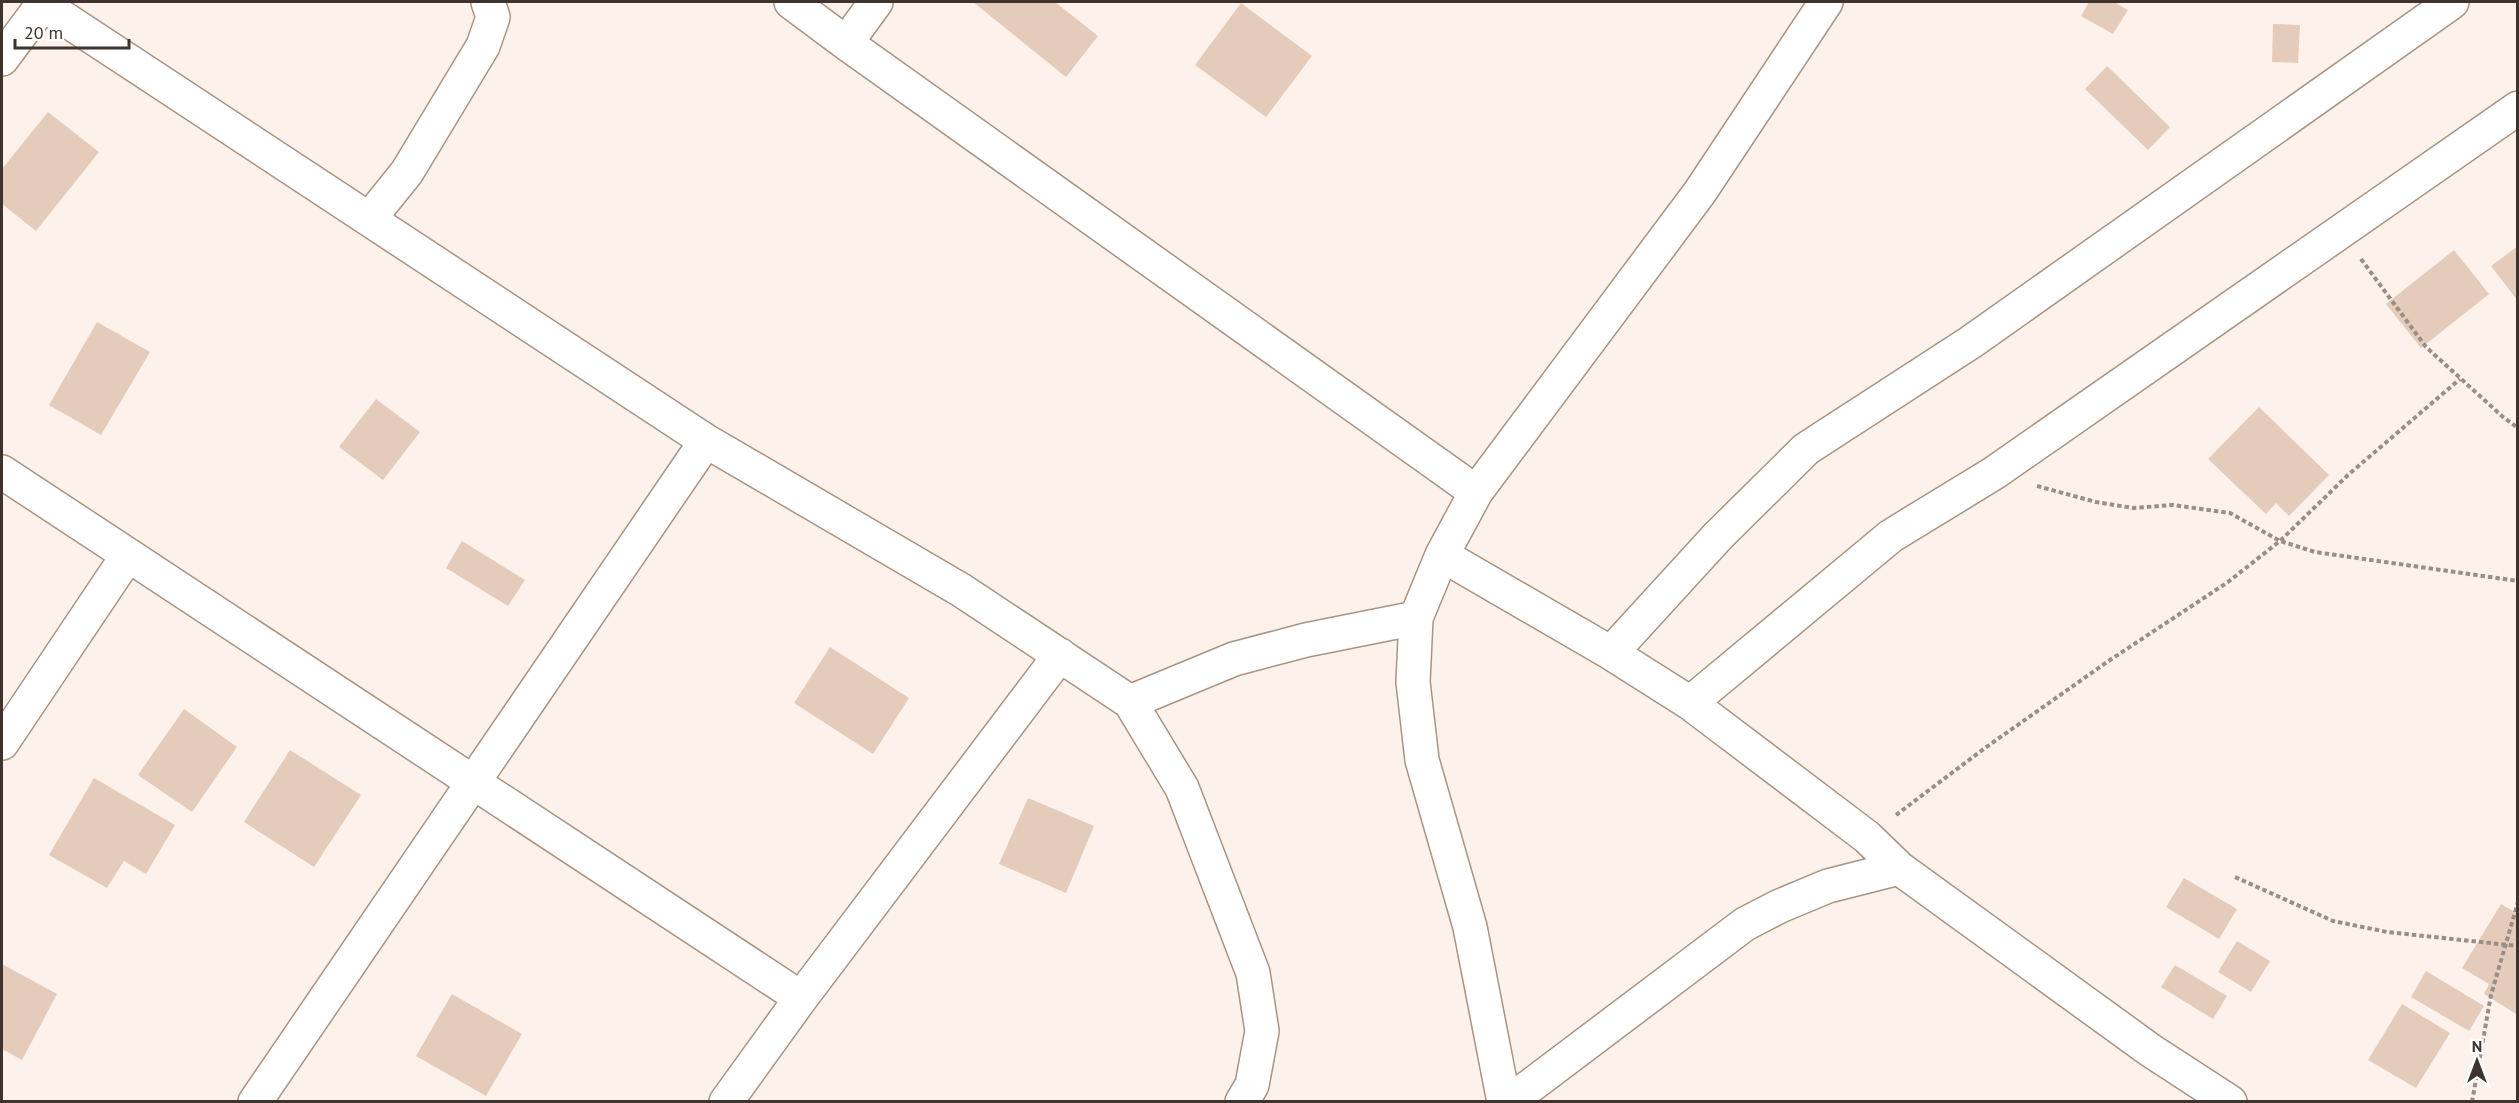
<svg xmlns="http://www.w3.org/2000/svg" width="2519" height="1103" font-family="'PT Sans',sans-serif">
<rect width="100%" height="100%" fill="#fcf2eb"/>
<path fill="#e5cbba" d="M973 2H1055L1098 36 1066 77Z
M2089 2H2114L2128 10 2113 34 2081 16Z
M1241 3 1312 56 1266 117 1195 65Z
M2273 24 2300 25 2298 63 2272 62Z
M2107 66 2170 127 2148 150 2085 89Z
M48 112 99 152 36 231 2 204V169Z
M2518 246V301L2491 266Z
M2454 250 2489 294 2421 348 2386 304Z
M97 322 150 352 101 435 49 405Z
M376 399 420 432 383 480 339 447Z
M2259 407 2329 475 2289 516 2276 503 2266 514 2208 459Z
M462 541 525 580 508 606 446 568Z
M830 647 909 698 873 754 794 703Z
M184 709 237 747 192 812 138 775Z
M290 750 361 795 314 867 244 822Z
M94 778 175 825 146 874 124 861 107 888 49 855Z
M1028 798 1094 826 1066 893 999 864Z
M2184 878 2237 909 2219 939 2166 907Z
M2501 904 2518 914V1015L2484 994 2489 984 2462 968Z
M2237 941 2270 961 2251 992 2218 972Z
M2 964 57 994 22 1060 2 1049Z
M2175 965 2227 996 2213 1019 2161 987Z
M2426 971 2484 1006 2469 1031 2411 997Z
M452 994 522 1034 486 1096 416 1056Z
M2402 1004 2450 1033 2416 1088 2368 1060Z"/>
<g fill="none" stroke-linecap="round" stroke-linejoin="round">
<g stroke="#aa9382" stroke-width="36">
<path id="street" d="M39 2 706 441 961 590 1130 702 1182 788 1253 973 1262 1031 1252 1085 1242 1102
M791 2 846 43 1476 492
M846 43 876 2
M2 59 43 4
M370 218 407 172 483 46 493 17 488 2
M2 472 801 998
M1442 555 1611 653 1690 703 1867 837 1899 868 2150 1050 2230 1102
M1611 653 1718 536 1806 449 1971 342 2452 2
M1130 702 1234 659 1306 640 1416 618
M1690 703 1891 536 1994 473 2518 108
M2 743 128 555
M255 1102 706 441
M726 1102 801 998 1060 655
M1504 1102 1470 927 1422 760 1413 682 1416 618 1442 555 1476 492 1700 192 1826 2
M1509 1102 1745 924 1780 906 1828 886 1899 868"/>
</g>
<path stroke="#998f88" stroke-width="4" stroke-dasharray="4.5 3" stroke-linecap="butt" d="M2361 259 2426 347 2503 417 2518 428
M2037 486 2096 502 2133 508 2173 505 2230 513 2280 541 2315 552 2518 581
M1896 815 1985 748 2107 662 2228 582 2280 541 2348 475 2460 379
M2235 877 2333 921 2387 932 2518 946
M2472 1102 2491 995 2518 902"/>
<use href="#street" stroke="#fff" stroke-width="33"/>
</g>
<rect width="2519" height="1103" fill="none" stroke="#3e342d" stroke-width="6"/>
<g transform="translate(2477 1061)" stroke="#ffffff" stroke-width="4.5" paint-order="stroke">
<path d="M0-4.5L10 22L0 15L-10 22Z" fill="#3e342d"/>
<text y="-9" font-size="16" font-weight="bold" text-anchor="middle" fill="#3e342d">N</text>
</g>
<path d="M15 39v9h114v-9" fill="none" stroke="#3e342d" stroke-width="3"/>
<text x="24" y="39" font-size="18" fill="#3e342d" stroke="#ffffff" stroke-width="4.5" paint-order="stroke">20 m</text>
</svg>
